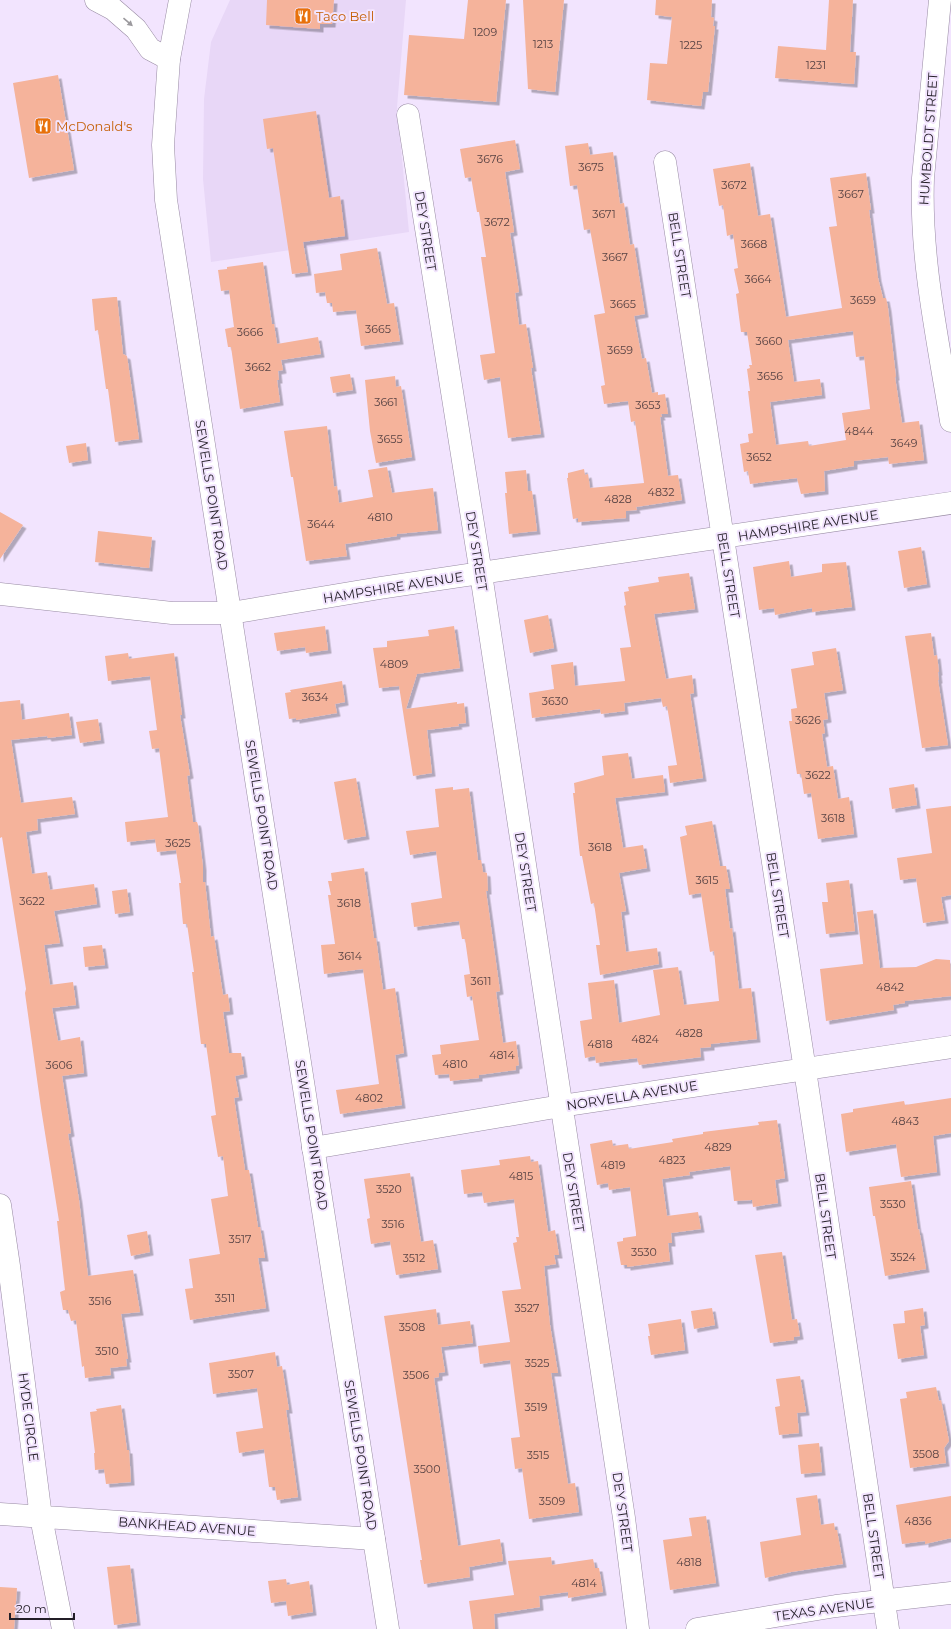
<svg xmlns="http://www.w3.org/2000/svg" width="951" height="1629" font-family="Montserrat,sans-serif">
<defs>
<filter id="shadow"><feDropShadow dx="3.5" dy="3.5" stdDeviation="0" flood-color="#0004"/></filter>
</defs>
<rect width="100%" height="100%" fill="#f2e4fe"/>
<path fill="#e8d7f7" d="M230 0H406L397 107 409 232 211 262 203 179 204 99 211 42Z"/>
<path fill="#f5b39b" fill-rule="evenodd" filter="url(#shadow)" d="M267 0H334L332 24H320V29L266 25Z
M468 0H506L496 102 404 95 409 35 464 39Z
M523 0H564L555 92 528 89Z
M656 0H712L711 17 714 18 713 26H715L708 92H703L701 106 647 100 650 63 667 64 672 17 655 15Z
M829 0H853L850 52H856L854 84 775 78 778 46 826 50Z
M58 75 74 170 29 178 13 83Z
M316 111 329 198 340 196 345 236 303 242 308 272 292 274 273 148 267 149 263 119Z
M515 140 520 169 505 172 514 232 510 233 519 292 515 293 519 325 526 324 533 368H531L541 434 508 438 500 377 484 380 480 355 495 353 481 257H486L479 212H477L471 177 465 178 460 149Z
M588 143 590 155 613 152 620 204 624 203 630 245 634 244 645 314 634 316 642 359 646 358 652 393 658 392V395L665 394 668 414H661L662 417H660L668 476 678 475 682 500 636 507 637 510 626 511V518L578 522V518L573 519 567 478H568V473L584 469 585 475 588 474 590 488 644 483 635 421 631 422 628 401 604 404 601 386 605 385 594 315 605 313 590 229 584 230 577 185 570 186 565 146Z
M750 163 758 216 770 214 786 317 842 308 829 227 837 226 830 178 866 173 871 210H869L878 278 883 298H886L888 308 896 377H895L902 423 919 421 924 460 889 464 888 457 854 461V466L824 471 825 491 801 494 797 478 750 484 748 471 744 472 740 444 749 442 748 434 753 433 748 391H750L747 369 750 368 749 365H752L747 332H741L736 294 739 293 734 269 738 268 733 234 727 236 723 205 719 206 713 169ZM853 331 856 357 864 356 870 409 842 413 846 440 809 446 808 441 776 445 770 402 822 395 820 379 794 382 788 340Z
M377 248 387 304 394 303 400 341 361 346 356 310 333 312 332 303H327L325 292 316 293 314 274 342 270 340 254Z
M263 262 272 324H274L277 344 318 337 321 354 281 360 283 370 278 371 279 380H277L280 402 240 409 231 347H228L225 329 234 327 229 290 221 291 218 270 227 269V267Z
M114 297H117L123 354 127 356 139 439 115 442 108 389H106L98 330 95 331 92 299Z
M350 374 353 390 333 393 330 377Z
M395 376 396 387 401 386 412 457 376 463 370 431 365 380Z
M327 426 334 487 337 486 339 503 373 497 368 470 387 467 392 493 433 488 438 530 397 534V536L345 544 347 556 306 561 293 477H291L284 431Z
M86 443 88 460 69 463 66 446Z
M526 470 528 491H532L537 531 509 534 505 493H507L505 472Z
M0 512 23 525 0 559Z
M98 531 152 537 149 568 95 562Z
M921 547 927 584 904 588 898 551Z
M789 561 791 577 822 572V564L846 562 852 607 812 612V608L775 615 774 608 759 610 753 567Z
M689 573 695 609 654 614 666 679 692 675 694 693 690 694 703 778 670 783 668 766 677 765 667 706 663 707 661 698 624 703 625 711 601 714 600 709 532 718 529 693 554 689 551 665 573 662 575 686 625 681 620 648 631 647 624 606 626 605 624 592 629 591 628 587 659 582 658 577Z
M548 615 554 648 530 653 524 620Z
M325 626 328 650 306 653 305 647 277 651 274 633Z
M454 626 460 668 417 674 406 709 457 702V704L464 703 466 723 458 724 459 726 427 730 432 773 413 776 399 686 379 688 373 648 387 647V641L429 636 428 630Z
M931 633 934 656 937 655 939 672H938L939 680H938L948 745 922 748 905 636Z
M836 648 843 690 824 693 828 719 823 720 825 733 822 734 827 767 833 766 838 799 849 797 854 834 818 839 811 793 804 794 801 774H797L789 721H792L791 709 797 708 791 669 814 665 812 652Z
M128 653 129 659 174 653 182 715H180L190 775 187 776 193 822H197L198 825 203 867V882H205L211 937 214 936 223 995 228 994 230 1011 223 1012 229 1053H241L244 1074 235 1076 239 1097 234 1098 245 1170H249L258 1227H260L265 1258H258L266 1308 190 1320 185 1289 193 1288 189 1259 220 1254 211 1199 228 1196 223 1156 218 1157 211 1116 216 1115 206 1044H201L192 972H194L187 924H183L179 883H181L176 850 157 852 155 839 127 842 125 822 168 817 159 748 152 749 149 731 157 730 150 676 108 681 105 656Z
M342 681 345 702 335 704 337 713 296 720V718L289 719 285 693 291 692 290 690Z
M20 700 22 720 69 713 72 735 48 738 47 736 11 740 21 803 72 797 75 814 37 819 38 830 26 832 32 874 47 872 50 890 94 884 97 904 54 911 60 943 44 945 50 985 73 982 76 1005 52 1008 58 1041 80 1037 84 1073 62 1076 71 1133 68 1134 79 1200 88 1276 133 1270 140 1312 121 1314 128 1359H126L127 1366 110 1368 111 1375 85 1378 84 1366 82 1367 76 1320 71 1321 68 1310H63L60 1292 65 1290 57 1221H59L41 1108 25 993 26 989 2 837 0 838V702Z
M98 719 101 740 80 743 76 722Z
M628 753 632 779 663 775 665 792 615 798 623 848 643 845 647 868 619 873 626 911 621 912 626 952 657 948 659 964 600 975 596 945H600L594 903 591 904 582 856H580L573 793H575L574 783 604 775 602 756Z
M356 778 366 836 344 840 334 782Z
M914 784 917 805 892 809 889 788Z
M453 787V790L469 788 478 860H481L483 872 487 873 488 891H486L500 991 496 992 503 1043 516 1041 519 1065 516 1066V1070L479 1075V1078L450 1081 449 1074 435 1075 432 1055 441 1054 440 1045 479 1040 472 996 467 997 464 975 470 974 465 939H462L459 921 414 927 411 903 442 898 436 851 410 855 406 831 439 827 435 789Z
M951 806V895L941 897 945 920 923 923 916 878 900 880 897 858 932 853 926 809Z
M712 821 720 866H726L730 889H725L730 929 732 928 739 989 751 988 757 1039 711 1044V1047L700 1048 701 1057 639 1065 637 1058 596 1063 595 1056 585 1058 580 1021 592 1019 588 983 614 980 619 1023 660 1015 653 970 678 967 684 1005 719 1001 714 951 710 952 701 893 689 895 680 837 687 835 685 826Z
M364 868 374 938H376L383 990 395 988 404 1053 395 1055 402 1105 340 1114 336 1090 379 1084 363 969 324 974 321 945 335 944 328 895H331L328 881H332L331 873Z
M849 880 855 931 826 934 822 902H828L826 883Z
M127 889 130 912 115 914 112 891Z
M873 910 880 968 916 967 936 959 950 960 951 996 905 1001V1003L893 1005 894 1010 826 1021 820 969 863 964 857 912Z
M102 945 105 965 85 967 83 947Z
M951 1098V1133L933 1136 937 1172 901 1177 896 1144 846 1152 841 1114 853 1112V1109L904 1101 905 1105Z
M777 1120 785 1178 775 1180 778 1203 753 1207 752 1200 734 1201 730 1166 689 1172 690 1175 662 1179 667 1216 698 1212 701 1229 671 1233 672 1243H668L670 1261 627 1267V1265H621L617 1242 623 1241V1238L636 1236V1233L630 1187 609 1190 608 1183 597 1185 590 1144 612 1140 613 1146 628 1144 629 1149 673 1142 672 1139 703 1134V1132L759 1125 758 1122Z
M530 1156 531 1162 538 1161 548 1232 555 1230 559 1255H554L556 1264 544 1266 550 1325 558 1373H551L568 1484 575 1483 579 1512 529 1519 522 1468 515 1469 511 1438 520 1437 510 1360 480 1364 478 1346 510 1342 502 1291 521 1289 513 1243 517 1242 516 1237H519L514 1199 484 1203 482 1192 464 1194 461 1170 500 1165 499 1160Z
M410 1173 421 1242 433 1240 438 1269 396 1275 390 1241 371 1244 367 1219 370 1218 364 1179Z
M911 1181 918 1230 919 1229 926 1269 885 1276 875 1216H873L869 1187Z
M147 1231 150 1252 131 1256 127 1235Z
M782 1252 792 1320 797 1319 800 1336 794 1337V1340L770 1343 755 1255Z
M712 1308 715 1325 694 1329 691 1311Z
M923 1308 925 1325 920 1326 924 1355 898 1359 893 1324 905 1323 904 1311Z
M436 1309 438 1325 470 1321 473 1343 441 1347 445 1372 439 1373V1377L434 1378 458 1546 500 1539 503 1561 469 1567 470 1577 424 1584 420 1560H422L384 1316Z
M681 1319 685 1350 651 1355 648 1336H650L648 1324Z
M275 1352 277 1367 282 1366 289 1410H286L298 1497 277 1500 275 1487H269L264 1449 239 1453 236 1432 263 1428 257 1388 213 1394 209 1363Z
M800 1376 806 1412 797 1413 799 1433 779 1435 775 1407 780 1406 776 1379Z
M936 1387 939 1401 941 1400 949 1441 944 1448 946 1463 910 1468 900 1399 907 1398 906 1392Z
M121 1405 127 1450H129L131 1482 106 1484 104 1469 95 1470 94 1453H95L90 1412 97 1411 96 1409Z
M819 1443 822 1472 801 1474 798 1445Z
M817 1495 821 1525 834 1523 835 1530H837L843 1564 791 1572 765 1578 760 1542 801 1535 796 1498Z
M951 1496V1538L925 1544V1541L902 1544 896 1505Z
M706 1516 716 1583 670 1590 663 1540 692 1536 689 1518Z
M551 1557 552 1565 593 1559 595 1568H599L603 1592 568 1598V1592L539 1596 540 1607 494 1614 495 1629H473L469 1601 514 1595 508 1561Z
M130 1565 137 1622 114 1625 107 1567Z
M286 1579 287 1585 309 1581 313 1612 288 1616 286 1601 271 1603 268 1581Z
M0 1587 17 1588 14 1629H0Z"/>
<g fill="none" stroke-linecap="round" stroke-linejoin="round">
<g stroke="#988ba3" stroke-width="23">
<path id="street" d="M940 0 923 178C920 260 938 340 951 421
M408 115 481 574 624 1518 638 1629
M665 162 805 1070C831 1256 861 1442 888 1629
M0 594 172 613H231L380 588 951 503
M313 1148 561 1106 951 1047
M0 1205 9 1266 41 1517 63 1629
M0 1514 374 1539
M697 1629 836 1606 951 1593"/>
</g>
<g stroke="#988ba3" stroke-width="23">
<path id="secondary" d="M180 0 169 59 163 145 166 200 388 1629"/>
</g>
<g stroke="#988ba3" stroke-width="23">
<path id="primary" d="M96 0 113 9 136 29 150 49 169 59"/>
</g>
<use href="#street" stroke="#fff" stroke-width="22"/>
<use href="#secondary" stroke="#fff" stroke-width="22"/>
<use href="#primary" stroke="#fff" stroke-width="22"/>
</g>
<defs><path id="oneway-solid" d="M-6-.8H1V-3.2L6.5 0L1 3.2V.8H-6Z"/></defs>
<use fill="#9c9a9e" href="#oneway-solid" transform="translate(128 22) rotate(41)"/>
<defs>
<g id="restaurant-square" transform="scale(0.9)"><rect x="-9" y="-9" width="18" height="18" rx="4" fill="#e8710a" stroke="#f2e4fe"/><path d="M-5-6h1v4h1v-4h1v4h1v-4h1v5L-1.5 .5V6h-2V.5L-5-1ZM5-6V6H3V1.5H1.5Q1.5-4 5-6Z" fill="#fff"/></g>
</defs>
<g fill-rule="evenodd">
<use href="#restaurant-square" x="303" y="16"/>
<use href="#restaurant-square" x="43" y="126"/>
</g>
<g text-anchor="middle" stroke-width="4" stroke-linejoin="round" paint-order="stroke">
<g font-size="11" fill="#584344">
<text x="485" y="36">1209</text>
<text x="543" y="48">1213</text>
<text x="691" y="49">1225</text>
<text x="816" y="69">1231</text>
<text x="490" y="163">3676</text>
<text x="591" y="171">3675</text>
<text x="734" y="189">3672</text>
<text x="851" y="198">3667</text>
<text x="604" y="218">3671</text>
<text x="497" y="226">3672</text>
<text x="754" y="248">3668</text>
<text x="615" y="261">3667</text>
<text x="758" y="283">3664</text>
<text x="863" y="304">3659</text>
<text x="623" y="308">3665</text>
<text x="378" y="333">3665</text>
<text x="250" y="336">3666</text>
<text x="769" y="345">3660</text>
<text x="620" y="354">3659</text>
<text x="258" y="371">3662</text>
<text x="770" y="380">3656</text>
<text x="386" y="406">3661</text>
<text x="648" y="409">3653</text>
<text x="859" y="435">4844</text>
<text x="390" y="443">3655</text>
<text x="904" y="447">3649</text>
<text x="759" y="461">3652</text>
<text x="661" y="496">4832</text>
<text x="618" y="503">4828</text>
<text x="380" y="521">4810</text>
<text x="321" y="528">3644</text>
<text x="394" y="668">4809</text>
<text x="315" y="701">3634</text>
<text x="555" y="705">3630</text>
<text x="808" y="724">3626</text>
<text x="818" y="779">3622</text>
<text x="833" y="822">3618</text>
<text x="178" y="847">3625</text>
<text x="600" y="851">3618</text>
<text x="707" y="884">3615</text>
<text x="32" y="905">3622</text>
<text x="349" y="907">3618</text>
<text x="350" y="960">3614</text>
<text x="481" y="985">3611</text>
<text x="890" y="991">4842</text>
<text x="689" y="1037">4828</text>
<text x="645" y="1043">4824</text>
<text x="600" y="1048">4818</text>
<text x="502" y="1059">4814</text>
<text x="455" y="1068">4810</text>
<text x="59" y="1069">3606</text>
<text x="369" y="1102">4802</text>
<text x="905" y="1125">4843</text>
<text x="718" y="1151">4829</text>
<text x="672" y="1164">4823</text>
<text x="613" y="1169">4819</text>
<text x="521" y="1180">4815</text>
<text x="389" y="1193">3520</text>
<text x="893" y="1208">3530</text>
<text x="393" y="1228">3516</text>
<text x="240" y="1243">3517</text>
<text x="644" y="1256">3530</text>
<text x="903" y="1261">3524</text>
<text x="414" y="1262">3512</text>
<text x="225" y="1302">3511</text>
<text x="100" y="1305">3516</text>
<text x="527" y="1312">3527</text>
<text x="412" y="1331">3508</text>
<text x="107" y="1355">3510</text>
<text x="537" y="1367">3525</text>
<text x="241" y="1378">3507</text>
<text x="416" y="1379">3506</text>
<text x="536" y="1411">3519</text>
<text x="926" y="1458">3508</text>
<text x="538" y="1459">3515</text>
<text x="427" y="1473">3500</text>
<text x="552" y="1505">3509</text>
<text x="918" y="1525">4836</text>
<text x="689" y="1566">4818</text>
<text x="584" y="1587">4814</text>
</g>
<g font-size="13" fill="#c56008" stroke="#f2e4fe" text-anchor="start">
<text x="316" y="21">Taco Bell</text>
<text x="56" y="131">McDonald's</text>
</g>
<g font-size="13" fill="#231e27" stroke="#f2e4fe">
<text transform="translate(928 139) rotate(-86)" y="5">HUMBOLDT STREET</text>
<text transform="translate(426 231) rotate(81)" y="5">DEY STREET</text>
<text transform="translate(680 255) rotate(81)" y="5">BELL STREET</text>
<text transform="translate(212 495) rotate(81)" y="5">SEWELLS POINT ROAD</text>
<text transform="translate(808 525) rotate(-9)" y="5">HAMPSHIRE AVENUE</text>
<text transform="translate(477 551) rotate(81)" y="5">DEY STREET</text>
<text transform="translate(729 575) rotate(81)" y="5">BELL STREET</text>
<text transform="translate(393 587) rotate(-9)" y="5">HAMPSHIRE AVENUE</text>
<text transform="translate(262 815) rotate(81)" y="5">SEWELLS POINT ROAD</text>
<text transform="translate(526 872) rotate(81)" y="5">DEY STREET</text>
<text transform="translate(778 895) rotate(81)" y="5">BELL STREET</text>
<text transform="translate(632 1095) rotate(-9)" y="5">NORVELLA AVENUE</text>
<text transform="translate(312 1135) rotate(81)" y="5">SEWELLS POINT ROAD</text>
<text transform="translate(574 1192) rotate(81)" y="5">DEY STREET</text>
<text transform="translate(826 1216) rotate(82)" y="5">BELL STREET</text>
<text transform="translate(29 1417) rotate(83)" y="5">HYDE CIRCLE</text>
<text transform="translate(361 1455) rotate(81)" y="5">SEWELLS POINT ROAD</text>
<text transform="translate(623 1512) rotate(82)" y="5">DEY STREET</text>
<text transform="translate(187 1526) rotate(4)" y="5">BANKHEAD AVENUE</text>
<text transform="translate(874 1536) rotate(82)" y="5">BELL STREET</text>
<text transform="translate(824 1609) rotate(-8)" y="5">TEXAS AVENUE</text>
</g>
</g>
<path d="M10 1613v6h64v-6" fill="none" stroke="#231e27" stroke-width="2"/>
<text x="16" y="1613" font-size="12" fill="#231e27" stroke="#f2e4fe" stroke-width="3" paint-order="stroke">20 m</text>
</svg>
